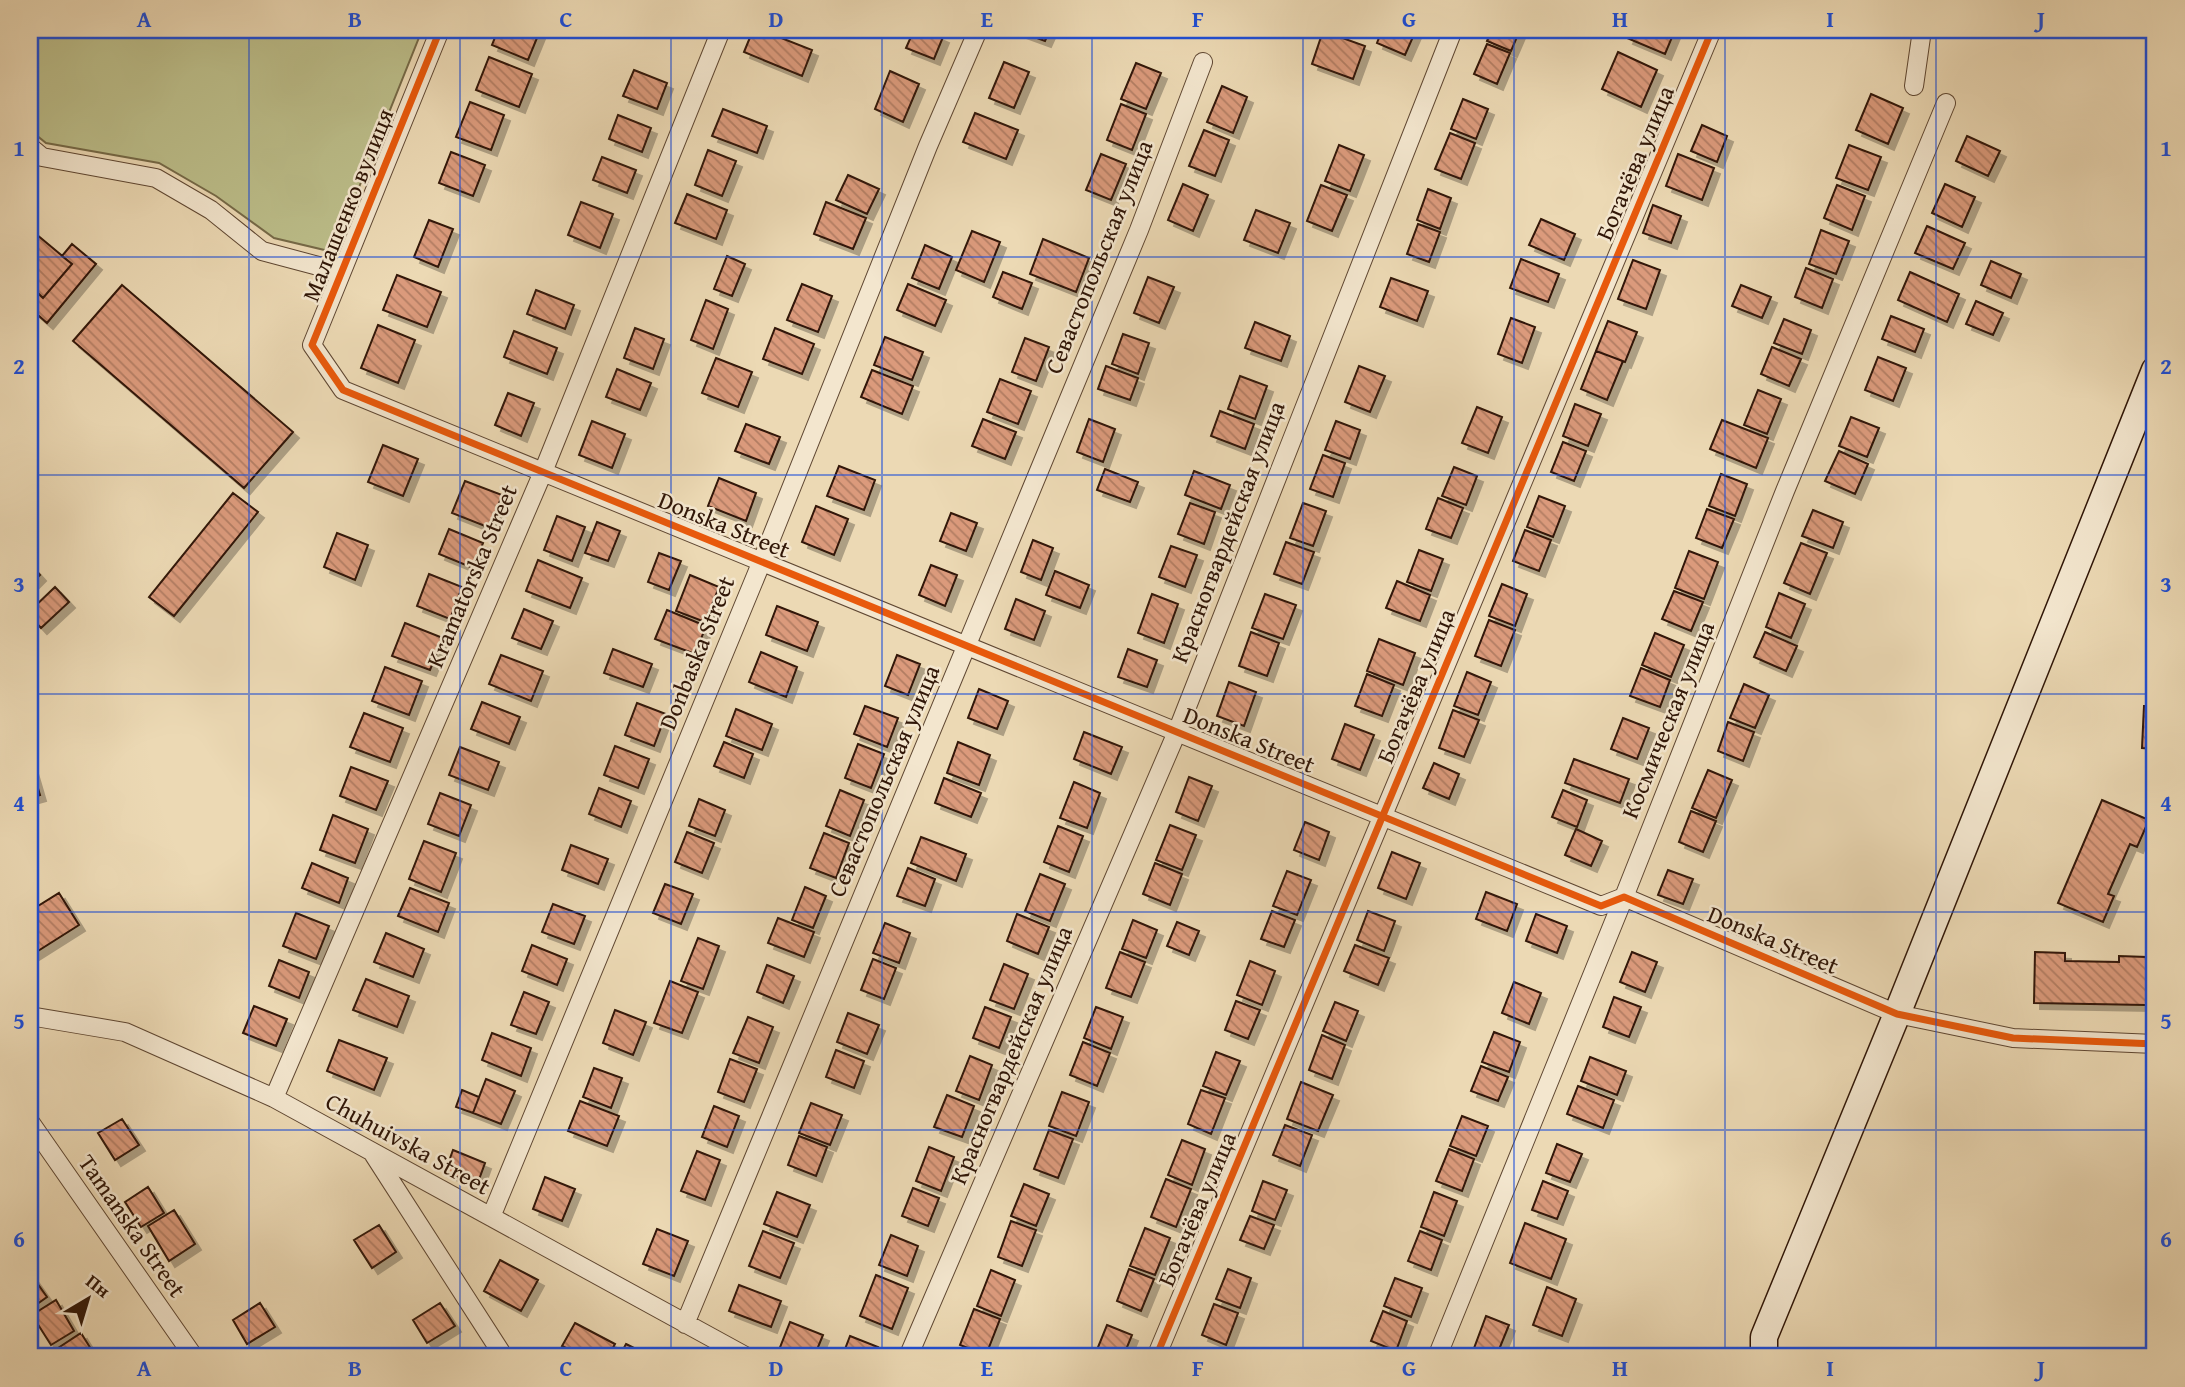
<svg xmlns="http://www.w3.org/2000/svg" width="2185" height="1387" font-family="'Gentium Book Plus',serif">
<defs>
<pattern id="building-back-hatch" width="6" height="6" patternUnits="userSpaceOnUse" patternTransform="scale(1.75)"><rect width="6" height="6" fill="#db9a7b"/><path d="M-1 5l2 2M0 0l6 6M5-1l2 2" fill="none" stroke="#b27d63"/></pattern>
<filter id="shadow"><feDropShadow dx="6" dy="6" stdDeviation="0" flood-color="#0004"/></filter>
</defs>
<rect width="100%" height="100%" fill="#ecd9b4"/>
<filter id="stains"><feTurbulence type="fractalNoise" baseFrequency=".00286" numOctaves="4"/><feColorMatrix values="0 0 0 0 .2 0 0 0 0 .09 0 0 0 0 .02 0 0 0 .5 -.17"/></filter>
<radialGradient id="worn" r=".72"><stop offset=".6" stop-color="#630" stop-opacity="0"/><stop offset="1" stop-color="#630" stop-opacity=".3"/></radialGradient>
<path fill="#bcbe8a" stroke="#766a48" stroke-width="2" d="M30 30H422L333 252 274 238 216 196 159 163 46 143 30 130Z"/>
<path fill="url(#building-back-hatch)" stroke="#301607" stroke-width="2" filter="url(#shadow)" d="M498 30H531L539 33 528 60 492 45Z
M753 30H761L812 50 802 76 744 52Z
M914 30H927L943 37 934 59 906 48Z
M1015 30H1050L1045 41Z
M1382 30H1416L1405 55 1377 43Z
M1492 30H1520L1511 51 1487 41Z
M1631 30H1675L1665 54 1627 38Z
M1323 31 1365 46 1353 79 1312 64Z
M1487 44 1510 53 1497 84 1474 74Z
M1618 52 1657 70 1641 107 1602 89Z
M489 57 532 74 519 107 476 90Z
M1004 62 1029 72 1014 108 989 98Z
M1136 63 1161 73 1146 109 1121 99Z
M634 70 667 83 657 109 623 96Z
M890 71 919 84 903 122 875 109Z
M1222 86 1247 97 1233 133 1207 122Z
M1871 94 1903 108 1888 144 1856 130Z
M1463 99 1488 109 1476 139 1451 129Z
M470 102 504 115 491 150 456 137Z
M1121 104 1146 114 1132 150 1107 140Z
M723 109 767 126 757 153 712 136Z
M975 113 1018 130 1006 159 963 142Z
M618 115 651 128 642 152 609 139Z
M1702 125 1727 136 1717 162 1691 151Z
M1204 130 1229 140 1215 176 1189 166Z
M1450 133 1475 143 1461 179 1435 169Z
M1967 136 2000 151 1988 176 1956 161Z
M1339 145 1364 155 1350 191 1325 181Z
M1849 145 1881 157 1868 190 1836 178Z
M708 150 736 161 722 196 695 185Z
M451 152 485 165 473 196 439 183Z
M1101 154 1126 164 1111 200 1086 190Z
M1678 154 1714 168 1702 200 1666 186Z
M602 157 636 170 627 193 593 180Z
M848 175 879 189 867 214 836 200Z
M1183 184 1208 195 1193 231 1168 220Z
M1945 184 1975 197 1962 227 1932 213Z
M1321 185 1347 195 1332 231 1307 221Z
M1837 185 1865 196 1852 230 1824 218Z
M1428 189 1451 198 1440 229 1417 220Z
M687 194 727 210 716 239 675 223Z
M581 202 613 214 600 248 568 235Z
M826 202 866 218 853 249 814 234Z
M1653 205 1681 216 1671 243 1643 233Z
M1256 210 1290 223 1278 253 1244 240Z
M1541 219 1575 234 1564 260 1529 245Z
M429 220 453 229 438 267 414 257Z
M1418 224 1440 232 1429 262 1407 254Z
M1927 226 1965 243 1953 269 1915 253Z
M30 229 72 264 43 298 30 286Z
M1821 230 1849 241 1836 274 1809 264Z
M972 231 1000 242 984 282 956 270Z
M1043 239 1089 258 1076 292 1030 274Z
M72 244 96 264 47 323 30 308V294L34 289 43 298 72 264 62 256Z
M925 245 952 257 939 289 912 278Z
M727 256 745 264 732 296 714 289Z
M1521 259 1559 274 1548 302 1510 288Z
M1633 260 1660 270 1646 309 1618 299Z
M1991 261 2021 274 2011 298 1981 285Z
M1806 268 1833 279 1822 308 1795 297Z
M1003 272 1032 283 1022 309 993 297Z
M1910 272 1959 294 1947 322 1898 300Z
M397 275 441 292 427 327 383 310Z
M1148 277 1174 287 1159 323 1134 313Z
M1391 278 1428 291 1417 321 1380 307Z
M802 284 832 296 818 332 787 320Z
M908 284 946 300 935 326 897 310Z
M122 285 293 432 244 488 73 341Z
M1741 285 1771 297 1762 318 1732 306Z
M536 290 574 305 565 329 527 314Z
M706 300 728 309 713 349 691 340Z
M1976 301 2003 313 1993 335 1966 324Z
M1891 316 1924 329 1915 352 1882 339Z
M1511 318 1535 327 1522 363 1498 354Z
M1784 319 1811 330 1802 354 1774 343Z
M1608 321 1637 332 1625 362 1596 351Z
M1255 322 1290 336 1281 361 1245 348Z
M378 325 415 340 398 383 361 368Z
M635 328 664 339 653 369 624 358Z
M775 328 814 344 802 374 763 359Z
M514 331 557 348 547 374 504 357Z
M1123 334 1149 343 1138 374 1112 364Z
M885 337 923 352 912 380 874 365Z
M1025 338 1049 347 1036 381 1012 372Z
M1772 347 1801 359 1789 386 1761 374Z
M1596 351 1623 361 1607 400 1581 389Z
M1878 357 1906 368 1893 401 1865 390Z
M716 358 752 372 738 407 702 393Z
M1106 366 1138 378 1130 400 1098 389Z
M1359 366 1385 376 1370 412 1345 402Z
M617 369 651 383 640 410 606 397Z
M872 370 913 386 902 414 861 397Z
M1240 376 1267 386 1255 419 1228 409Z
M1000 379 1031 391 1018 424 987 412Z
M1758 390 1781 399 1767 434 1744 425Z
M508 393 534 403 521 436 495 425Z
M1575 404 1601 414 1588 446 1563 436Z
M1477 407 1502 417 1488 453 1462 443Z
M1220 411 1254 424 1245 449 1211 436Z
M1851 417 1879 428 1867 457 1839 446Z
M983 419 1016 432 1005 459 972 446Z
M1089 419 1115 429 1103 462 1077 452Z
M1722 420 1768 438 1756 468 1710 449Z
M592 421 625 434 612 468 579 455Z
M1336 421 1360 430 1350 459 1325 450Z
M746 424 780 437 769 464 735 451Z
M1563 442 1586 451 1574 481 1551 472Z
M383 445 418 459 403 496 368 482Z
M1839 451 1868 464 1855 494 1825 481Z
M1323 455 1345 463 1333 497 1310 489Z
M839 466 875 480 864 510 827 496Z
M1454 467 1477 476 1466 505 1442 496Z
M1105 469 1138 482 1130 502 1097 490Z
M1194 471 1230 485 1221 509 1185 495Z
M1721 474 1747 484 1735 516 1709 506Z
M719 478 756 493 746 521 708 506Z
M465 481 502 495 490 528 452 513Z
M233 493 258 512 174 616 149 597Z
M1539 496 1565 506 1553 537 1527 527Z
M1438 498 1463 508 1451 538 1426 529Z
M1190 503 1215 512 1204 544 1178 534Z
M1303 503 1326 511 1313 546 1290 538Z
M816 506 848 519 834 555 802 542Z
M1707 509 1734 519 1722 548 1696 538Z
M1813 510 1843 522 1833 548 1802 536Z
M951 513 977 523 966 551 940 541Z
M557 516 585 527 572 561 544 550Z
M597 522 620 531 608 561 585 553Z
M449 529 483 543 473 568 439 554Z
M1525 530 1551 540 1539 571 1513 561Z
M337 533 368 545 355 580 324 567Z
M1033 540 1053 548 1041 580 1021 572Z
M1286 542 1314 552 1302 584 1274 574Z
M1801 543 1827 553 1810 594 1784 583Z
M1171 546 1197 555 1185 587 1159 577Z
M1419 550 1443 559 1431 591 1407 582Z
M1689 551 1718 562 1704 599 1675 588Z
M659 553 681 561 669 590 648 582Z
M538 560 582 578 570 608 526 591Z
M30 564 40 575 30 585Z
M931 565 957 575 945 606 919 595Z
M1055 571 1089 585 1080 608 1046 595Z
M429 574 462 587 450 619 417 606Z
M690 575 719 587 705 622 676 611Z
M1397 581 1430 595 1420 621 1386 608Z
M1502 584 1527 594 1515 626 1489 616Z
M55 587 69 602 41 628 30 616V611Z
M1674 591 1703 602 1691 631 1662 619Z
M1779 593 1805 604 1791 638 1766 627Z
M1152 594 1178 604 1164 643 1138 633Z
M1265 594 1296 605 1283 639 1252 628Z
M1016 599 1045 611 1034 640 1005 629Z
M777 606 818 622 807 651 766 635Z
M524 609 553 621 541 649 512 638Z
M667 610 706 626 695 654 655 639Z
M1489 620 1515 630 1501 666 1475 656Z
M405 623 443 638 430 670 392 656Z
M1251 632 1279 643 1267 676 1239 666Z
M1765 632 1797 646 1786 671 1754 657Z
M1655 633 1684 645 1671 677 1642 665Z
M1379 639 1415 653 1403 685 1367 671Z
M613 649 652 664 643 687 604 673Z
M1128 649 1157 660 1147 687 1118 677Z
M761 652 797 667 786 697 749 682Z
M501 655 543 671 531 701 489 684Z
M897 655 920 664 908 695 885 686Z
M385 667 422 681 409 715 372 701Z
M1641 668 1670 680 1660 707 1630 696Z
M1467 672 1491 682 1478 715 1454 706Z
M1367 674 1394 685 1382 716 1355 706Z
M1229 682 1256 692 1244 726 1217 716Z
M1744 684 1769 695 1755 728 1730 718Z
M979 689 1008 701 997 729 968 718Z
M482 702 520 717 509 744 471 729Z
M637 703 666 714 654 746 625 735Z
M865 706 898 718 887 747 854 734Z
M2144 706H2155V749L2142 748Z
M736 709 772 724 762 750 726 736Z
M1453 710 1479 720 1464 757 1439 748Z
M364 713 403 728 390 762 350 747Z
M1623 718 1649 728 1637 759 1611 749Z
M1728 722 1754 732 1743 761 1718 751Z
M1345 724 1374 735 1360 770 1332 759Z
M1084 732 1122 747 1111 774 1074 759Z
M724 742 753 754 744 778 714 766Z
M958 742 990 755 979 785 947 773Z
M858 744 884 754 871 788 845 778Z
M615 746 649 759 638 788 604 775Z
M460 747 499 762 488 790 449 775Z
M1574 759 1629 779 1620 803 1565 783Z
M30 761 40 795 30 798Z
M1434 763 1459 774 1449 799 1423 788Z
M351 767 388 781 376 810 340 796Z
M1708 770 1732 780 1716 818 1692 808Z
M1189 777 1212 786 1198 821 1176 812Z
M944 778 981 793 971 817 935 803Z
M1074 782 1100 793 1087 828 1060 818Z
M599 788 631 801 621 827 589 814Z
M840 790 864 800 850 836 826 826Z
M1563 790 1587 800 1577 827 1552 817Z
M440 793 471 805 459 836 428 824Z
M699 799 725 810 715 836 689 826Z
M2102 800 2149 820 2137 847 2130 844 2108 894 2114 896 2103 922 2058 903Z
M1691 811 1716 821 1703 852 1679 842Z
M333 815 368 829 355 863 320 850Z
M1305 822 1329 832 1319 860 1294 850Z
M1170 825 1196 835 1182 870 1156 860Z
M1058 826 1083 836 1069 872 1044 862Z
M1576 829 1602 841 1591 866 1565 855Z
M687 832 714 843 702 873 675 862Z
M824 833 849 843 836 878 810 868Z
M921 837 966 854 956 881 911 863Z
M424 841 456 853 441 892 409 879Z
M571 845 608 859 598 884 562 870Z
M1392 852 1420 863 1406 899 1378 888Z
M312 863 348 878 339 903 302 888Z
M1155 863 1182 874 1170 905 1143 894Z
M908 868 935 879 925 906 897 896Z
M1668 870 1693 879 1683 904 1658 895Z
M1287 871 1311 880 1297 915 1273 906Z
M1040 874 1065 884 1050 921 1025 911Z
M665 884 693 894 681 924 653 913Z
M805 887 826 896 813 928 792 920Z
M410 888 449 903 438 932 398 916Z
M1486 892 1517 904 1507 931 1476 919Z
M59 893 79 925 30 956V911Z
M553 904 585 916 574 944 542 932Z
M1272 911 1295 920 1284 947 1261 939Z
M1368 911 1395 921 1384 951 1357 940Z
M296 913 329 926 316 959 283 946Z
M1017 914 1049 927 1038 954 1007 941Z
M1536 914 1567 926 1557 953 1526 941Z
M778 918 814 932 804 957 768 943Z
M1133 920 1157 930 1146 958 1122 949Z
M1177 922 1199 931 1189 955 1167 946Z
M885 923 910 933 899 963 873 953Z
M386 933 424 949 413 977 374 962Z
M698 938 719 946 703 989 681 981Z
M532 945 567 959 557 985 522 971Z
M1355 945 1389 958 1378 985 1344 971Z
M1120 952 1145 962 1131 997 1106 988Z
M1632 952 1657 962 1645 992 1620 982Z
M2035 952 2065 953V961L2119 962V956L2147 957 2146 1005 2034 1003Z
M873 959 896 968 884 999 861 990Z
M279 960 309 972 299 998 269 986Z
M1250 961 1275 971 1262 1005 1237 995Z
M1004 964 1028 974 1014 1009 990 1000Z
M767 965 794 976 783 1003 757 992Z
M366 979 409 996 397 1027 353 1010Z
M670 981 698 992 682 1033 654 1023Z
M1514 982 1541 993 1529 1024 1502 1013Z
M524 992 549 1002 536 1034 511 1025Z
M1614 997 1641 1007 1629 1037 1603 1027Z
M1236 1001 1260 1010 1248 1039 1225 1030Z
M1335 1002 1358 1011 1346 1041 1323 1031Z
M254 1006 287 1019 276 1046 243 1033Z
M985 1007 1011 1017 999 1048 973 1038Z
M1096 1007 1123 1017 1111 1049 1084 1038Z
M615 1010 646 1022 633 1055 603 1043Z
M848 1013 879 1025 867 1054 837 1042Z
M748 1017 773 1027 759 1063 733 1053Z
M1494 1032 1520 1042 1509 1072 1482 1062Z
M492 1033 531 1048 521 1076 482 1060Z
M1322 1035 1345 1045 1332 1079 1309 1070Z
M339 1040 387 1058 374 1090 327 1071Z
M1083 1042 1110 1053 1097 1086 1070 1075Z
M836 1050 864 1061 854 1088 826 1077Z
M1216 1052 1240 1061 1226 1095 1203 1086Z
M970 1056 992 1065 979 1100 956 1091Z
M1590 1057 1626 1071 1617 1095 1581 1081Z
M730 1059 757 1069 744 1102 718 1092Z
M1481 1066 1508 1077 1498 1101 1471 1091Z
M594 1068 622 1078 611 1108 583 1097Z
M486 1079 515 1091 501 1124 473 1113Z
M1301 1082 1333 1095 1318 1131 1287 1119Z
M1578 1086 1614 1100 1603 1128 1567 1114Z
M462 1090 479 1097 473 1113 456 1107Z
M1201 1090 1225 1098 1211 1134 1188 1124Z
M1062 1092 1089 1102 1076 1136 1049 1126Z
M947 1095 974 1106 962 1137 934 1127Z
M580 1101 619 1116 607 1146 568 1131Z
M811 1103 842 1115 830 1145 799 1133Z
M714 1106 739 1116 727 1147 702 1137Z
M1462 1116 1488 1126 1476 1156 1450 1146Z
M122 1119 139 1145 115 1160 98 1133Z
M1285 1125 1312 1135 1300 1166 1273 1155Z
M1049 1130 1073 1139 1058 1178 1034 1169Z
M799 1136 827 1147 816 1176 788 1165Z
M1182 1140 1205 1149 1192 1185 1168 1175Z
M1557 1144 1582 1154 1570 1182 1546 1173Z
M929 1147 954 1157 941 1191 916 1181Z
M1449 1149 1474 1159 1462 1191 1436 1181Z
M453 1150 485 1163 477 1185 445 1172Z
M697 1151 720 1160 705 1200 681 1191Z
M545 1177 575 1189 562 1221 533 1209Z
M1166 1179 1191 1189 1176 1227 1151 1217Z
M1263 1181 1287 1190 1275 1220 1252 1211Z
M1543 1181 1568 1191 1557 1219 1532 1210Z
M1024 1184 1049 1194 1036 1226 1011 1216Z
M148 1187 164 1213 141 1227 125 1202Z
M913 1188 939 1198 928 1226 902 1216Z
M777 1192 810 1205 797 1237 764 1224Z
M1434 1192 1457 1201 1444 1236 1421 1227Z
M174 1210 195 1244 169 1261 148 1226Z
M1250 1216 1274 1225 1264 1249 1240 1240Z
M1011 1221 1036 1230 1022 1266 998 1257Z
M1525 1223 1566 1239 1551 1279 1510 1263Z
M379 1225 396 1252 372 1268 354 1240Z
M1145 1228 1170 1238 1155 1275 1130 1266Z
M657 1229 688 1241 674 1276 643 1264Z
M763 1231 794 1243 780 1278 749 1266Z
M1420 1231 1442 1240 1431 1270 1408 1261Z
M891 1235 918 1246 907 1276 879 1265Z
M500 1260 538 1280 521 1311 484 1291Z
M1129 1269 1154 1279 1141 1311 1117 1301Z
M1228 1269 1251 1278 1240 1308 1216 1299Z
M991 1270 1015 1280 1001 1316 977 1306Z
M30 1273 47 1297 30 1309Z
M876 1275 908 1288 892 1329 860 1316Z
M1395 1278 1422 1288 1411 1317 1384 1306Z
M739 1285 781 1301 771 1327 729 1311Z
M1547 1287 1576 1299 1562 1336 1533 1325Z
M56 1300 74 1331 51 1345 32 1315Z
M260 1303 275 1327 247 1344 233 1320Z
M440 1303 455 1326 427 1343 413 1320Z
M1214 1304 1238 1313 1226 1345 1202 1335Z
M974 1309 1000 1319 986 1355 960 1345Z
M1383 1311 1407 1321 1396 1351 1371 1341Z
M1486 1316 1509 1325 1496 1357H1488L1473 1351Z
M790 1322 823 1335 814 1357H799L779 1350Z
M575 1323 615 1344 608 1357H584L562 1346Z
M1107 1325 1132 1335 1123 1357H1094Z
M81 1333 96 1357H55L52 1352Z
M850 1336 878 1347 874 1357H842Z
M626 1344 652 1357H619Z"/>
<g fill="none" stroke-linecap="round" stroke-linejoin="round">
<g stroke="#5f4732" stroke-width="20">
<path id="street" d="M440 30 312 345 343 390 1601 906 1624 897 1897 1014 2013 1038 2155 1044
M1914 86 1922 30
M30 147 42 157 156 178 211 210 262 251 341 272
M30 1016 125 1032 274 1098 747 1357
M274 1098 543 472 721 30
M30 1122 194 1357
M374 1155 504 1357
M491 1217 762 561 928 146 978 30
M685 1324 1139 230 1203 62
M908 1357 1177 732 1453 30
M1156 1357 1712 30
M1437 1357 1624 897 1785 491 1946 103"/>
</g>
<g stroke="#301607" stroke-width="29">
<path id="secondary" d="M1764 1357V1337L1897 1014 2155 370"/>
</g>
<use href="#street" stroke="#f3e6ce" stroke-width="18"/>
<use href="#secondary" stroke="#f3e6ce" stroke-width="26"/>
<g stroke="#f3e6ce" stroke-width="11">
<path id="cycleway" d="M440 30 312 345 343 390 1601 906 1624 897 1897 1014 2013 1038 2155 1044
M1156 1357 1712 30"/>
</g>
<use href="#cycleway" stroke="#e8590c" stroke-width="7"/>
</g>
<path fill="none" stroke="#1d4ed8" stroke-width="2" stroke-opacity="0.55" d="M249 30V1357M460 30V1357M671 30V1357M882 30V1357M1092 30V1357M1303 30V1357M1514 30V1357M1725 30V1357M1936 30V1357M30 257H2155M30 475H2155M30 694H2155M30 912H2155M30 1130H2155"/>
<g text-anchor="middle" stroke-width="5" stroke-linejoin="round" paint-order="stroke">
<g font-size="24" fill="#301607" stroke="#f3e6ce">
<text transform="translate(1635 163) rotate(-67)" y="8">Богачёва улица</text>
<text transform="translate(348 205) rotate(-68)" y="8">Малашенко вулиця</text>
<text transform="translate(1099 257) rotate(-68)" y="8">Севастопольская улица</text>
<text transform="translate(724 525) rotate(22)" y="8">Donska Street</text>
<text transform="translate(1228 532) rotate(-69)" y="8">Красногвардейская улица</text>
<text transform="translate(472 576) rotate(-67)" y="8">Kramatorska Street</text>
<text transform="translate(697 653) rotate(-68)" y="8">Donbaska Street</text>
<text transform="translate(1416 686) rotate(-67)" y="8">Богачёва улица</text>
<text transform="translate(1668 720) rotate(-68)" y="8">Космическая улица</text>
<text transform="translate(1249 740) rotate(22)" y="8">Donska Street</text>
<text transform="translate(884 781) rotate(-67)" y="8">Севастопольская улица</text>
<text transform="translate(1773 940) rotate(23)" y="8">Donska Street</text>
<text transform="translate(1011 1055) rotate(-67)" y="8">Красногвардейская улица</text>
<text transform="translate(408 1144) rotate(29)" y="8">Chuhuivska Street</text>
<text transform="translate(1197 1209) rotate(-67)" y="8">Богачёва улица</text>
<text transform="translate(132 1226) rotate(55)" y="8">Tamanska Street</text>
</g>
</g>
<rect width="2185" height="1387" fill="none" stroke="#ecd9b4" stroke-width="77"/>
<g transform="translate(88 1299) rotate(38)" stroke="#f3e6ce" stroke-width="5" paint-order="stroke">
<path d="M0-5L12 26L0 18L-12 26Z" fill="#301607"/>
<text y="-10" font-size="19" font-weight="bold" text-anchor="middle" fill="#301607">Пн</text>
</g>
<rect x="38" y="38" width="2108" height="1310" fill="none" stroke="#1d4ed8" stroke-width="2.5"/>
<g font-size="23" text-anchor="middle" font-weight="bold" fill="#1d4ed8">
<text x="144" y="27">A</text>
<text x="355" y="27">B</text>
<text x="566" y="27">C</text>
<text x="776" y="27">D</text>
<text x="987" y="27">E</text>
<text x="1198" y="27">F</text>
<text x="1409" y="27">G</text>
<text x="1620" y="27">H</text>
<text x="1830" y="27">I</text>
<text x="2041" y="27">J</text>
<text x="19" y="156">1</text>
<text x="2166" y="156">1</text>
<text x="19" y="374">2</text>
<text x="2166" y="374">2</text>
<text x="19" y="592">3</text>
<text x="2166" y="592">3</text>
<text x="19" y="811">4</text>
<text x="2166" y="811">4</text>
<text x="19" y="1029">5</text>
<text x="2166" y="1029">5</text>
<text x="19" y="1247">6</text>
<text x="2166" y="1247">6</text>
<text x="144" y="1376">A</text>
<text x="355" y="1376">B</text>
<text x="566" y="1376">C</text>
<text x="776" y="1376">D</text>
<text x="987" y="1376">E</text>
<text x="1198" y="1376">F</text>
<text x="1409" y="1376">G</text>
<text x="1620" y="1376">H</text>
<text x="1830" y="1376">I</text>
<text x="2041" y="1376">J</text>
</g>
<rect width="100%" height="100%" filter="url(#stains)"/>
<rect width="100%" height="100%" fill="url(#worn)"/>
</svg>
